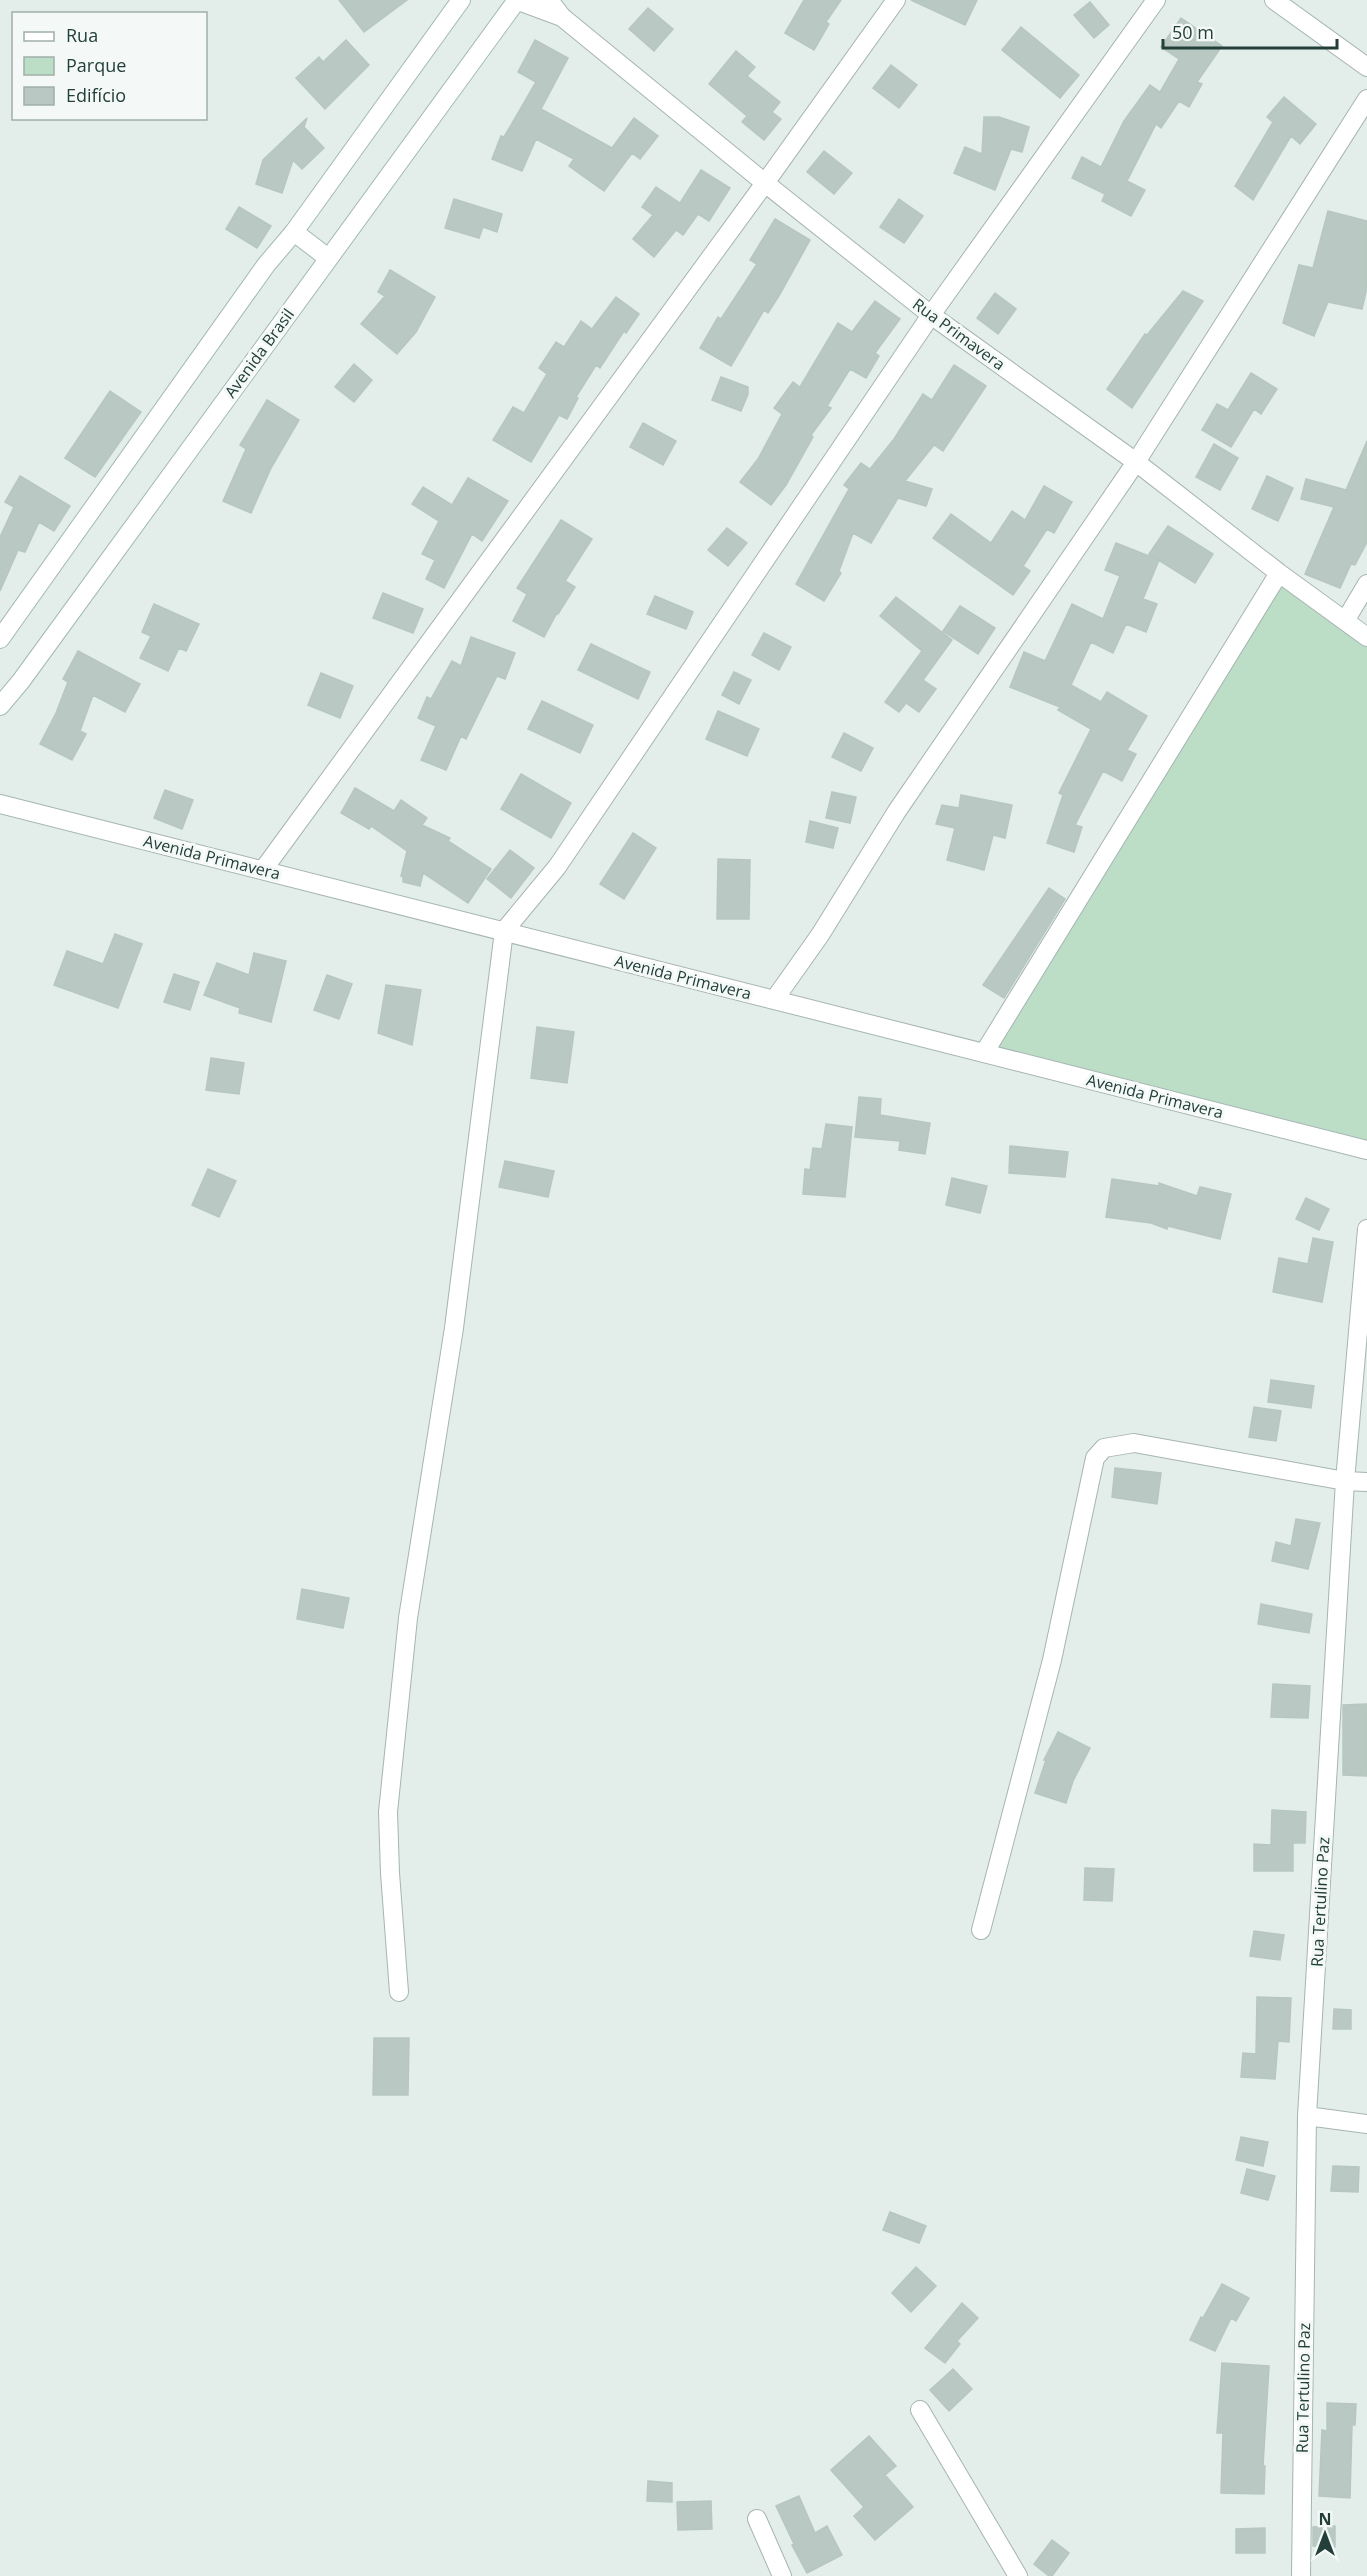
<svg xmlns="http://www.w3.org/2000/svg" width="1367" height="2576" font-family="'Open Sans',sans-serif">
<rect width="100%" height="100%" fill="#e3ede9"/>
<path fill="#bcdec7" d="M1279 573 1367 637V1150L984 1053Z"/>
<path fill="#b9c8c2" stroke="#b6c7c1" stroke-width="1.5" d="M339 0H407L364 32Z
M804 0H841L826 22 829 24 814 50 785 33Z
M911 0H977L965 25Z
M1090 2 1109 25 1094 38 1074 15Z
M648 8 673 29 654 51 629 29Z
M1181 18 1222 46 1197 82 1202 84 1189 107 1179 101 1161 128 1156 124 1127 181 1145 190 1131 216 1102 201 1105 194 1072 178 1082 157 1101 167 1124 121 1150 85 1160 92 1179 59 1161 47Z
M1021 27 1079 75 1060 98 1002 50Z
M346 40 369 65 325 109 296 78 319 57 323 62Z
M535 40 568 58 541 109 612 148 634 118 658 136 640 159 632 153 604 191 569 166 574 159 536 139 522 171 492 159 501 136 504 137 536 82 518 72Z
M736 51 755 67 747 76 780 102 772 112 781 119 764 140 742 122 747 116 709 84Z
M891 65 917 85 899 108 873 88Z
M1284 97 1316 124 1300 144 1291 136 1253 200 1235 186 1273 122 1267 117Z
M984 117H999L1029 127 1022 152 1011 149 995 190 954 173 965 147 982 154Z
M307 118 304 127 324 148 302 169 293 160 282 193 256 184 263 160Z
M824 151 852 173 834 194 807 172Z
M701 170 730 188 709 221 698 214 683 235 676 230 654 257 633 239 653 215 642 207 656 187 680 203Z
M454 199 502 214 497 232 483 227 479 238 445 228Z
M899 199 923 216 904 243 880 227Z
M239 207 271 226 257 248 226 229Z
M1328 211 1367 221V287L1362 309 1328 302 1314 336 1283 323 1299 265 1313 268Z
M775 219 810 240 780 294 768 313 764 310 731 366 700 348 718 317 721 319 757 264 750 260Z
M390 270 435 297 416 332 397 354 361 324 385 296 378 292Z
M1183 291 1203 301 1132 408 1107 389 1145 334 1147 335Z
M995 293 1016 309 998 334 977 318Z
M616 297 639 314 626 333 624 331 600 368 596 365 576 397 578 398 567 419 559 415 531 462 493 440 513 407 524 413 547 374 539 368 556 342 564 347 581 321 592 329Z
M875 301 900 319 875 353 879 356 866 378 850 369 827 406 831 408 811 435 813 437 786 485 771 505 740 482 758 459 782 414 774 408 793 382 800 387 838 323 852 332Z
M354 364 372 380 354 402 335 387Z
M954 365 986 386 943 451 934 445 905 481 932 489 926 506 898 498 871 543 853 533 839 571 841 573 824 601 796 584 849 489 844 485 861 463 870 469 894 439 923 394 932 400Z
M1251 373 1277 389 1261 414 1254 409 1231 447 1202 430 1217 404 1228 410Z
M721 377 748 387V394L741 411 712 400Z
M110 391 141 412 95 477 65 458Z
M267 400 299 420 271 468 251 513 223 501 246 449 240 445Z
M643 423 676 441 663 465 630 447Z
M1367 441V542L1355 565 1351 564 1340 588 1305 574 1334 507 1301 499 1306 479 1346 490Z
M1214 444 1238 458 1220 490 1196 477Z
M20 476 70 506 54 531 39 522 25 552 18 550 0 591V537L14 507 5 502Z
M1267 476 1293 488 1278 521 1252 509Z
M468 478 508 501 482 541 472 534 444 588 426 579 435 560 422 554 439 521 412 504 423 487 452 505Z
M1044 486 1072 502 1054 533 1047 529 1023 566 1030 571 1013 595 933 538 951 514 991 543 1012 511 1025 520Z
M561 520 592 539 565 581 575 587 558 614 557 613 544 637 513 621 527 594 517 588Z
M1168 526 1213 554 1195 583 1149 554Z
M727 528 747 543 728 566 708 550Z
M1116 543 1159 560 1143 599 1157 604 1146 632 1126 624 1113 653 1091 642 1071 685 1101 702 1107 692 1147 716 1127 750 1136 754 1122 781 1103 771 1075 825 1082 827 1074 852 1047 843 1063 795 1059 793 1091 729 1058 710 1060 707 1010 687 1024 652 1045 661 1072 604 1103 619 1120 576 1105 570Z
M383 593 423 609 413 633 373 618Z
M655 596 693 612 686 629 647 614Z
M896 597 952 640 923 680 936 689 919 712 906 703 899 712 885 702 922 651 880 616Z
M154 604 199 624 186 651 179 648 168 671 140 658 151 636 142 632Z
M960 606 995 628 978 654 943 631Z
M764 633 791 647 779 670 752 655Z
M471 637 515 653 505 679 497 676 466 739 461 736 446 770 421 760 436 726 418 718 427 697 431 699 452 661 461 666Z
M591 644 650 672 638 699 578 670Z
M78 651 140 684 125 712 93 695 80 731 86 734 72 760 40 744 56 713 68 682 63 679Z
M734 672 751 680 739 704 722 695Z
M321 673 353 686 340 718 308 705Z
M542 701 593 725 580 753 528 729Z
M718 711 759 729 747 756 706 739Z
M844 733 873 748 861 771 832 757Z
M521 774 571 803 551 838 501 809Z
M355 788 394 811 401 800 427 818 422 825 450 838 448 841 491 869 468 903 423 873 420 886 403 882V877L401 876 407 851 371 826 369 829 341 813Z
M165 790 193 800 182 829 154 818Z
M832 792 856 797 850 823 826 818Z
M961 795 1012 805 1005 838 993 835 984 870 947 860 955 828 936 824 942 805 959 808Z
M810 821 838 828 833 848 806 842Z
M633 833 656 848 624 899 600 884Z
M510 850 534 868 511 898 487 879Z
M718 859 750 860 749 919H717Z
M1049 888 1065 899 1004 998 983 985Z
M115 934 142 944 118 1008 54 985 67 951 103 964Z
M254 953 286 961 271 1022 239 1013 240 1008 204 995 217 963 249 975Z
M174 974 199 982 190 1010 164 1002Z
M327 975 352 984 339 1019 314 1010Z
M386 985 421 990 412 1045 378 1033Z
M537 1027 574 1032 567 1083 531 1078Z
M211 1058 244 1063 239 1094 206 1090Z
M859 1097 881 1099 880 1115 930 1123 925 1154 899 1150 900 1141 855 1137Z
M826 1124 852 1127 845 1197 803 1194 805 1169 810 1170 813 1148 822 1149Z
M1010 1146 1068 1152 1065 1177 1009 1173Z
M505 1161 554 1171 548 1197 499 1187Z
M208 1169 236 1181 219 1217 192 1205Z
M952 1178 987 1186 980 1213 946 1205Z
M1112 1179 1159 1186V1183L1197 1196 1200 1187 1231 1194 1220 1239 1168 1226 1167 1229 1151 1223 1106 1217Z
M1306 1198 1329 1209 1319 1230 1296 1219Z
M1313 1238 1333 1242 1322 1302 1273 1292 1279 1258 1308 1264Z
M1271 1380 1314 1386 1311 1408 1268 1402Z
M1254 1407 1281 1411 1276 1441 1249 1437Z
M1115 1468 1161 1473 1157 1504 1112 1497Z
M1296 1519 1320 1523 1308 1569 1272 1561 1276 1542 1291 1546Z
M302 1589 349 1598 343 1628 297 1619Z
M1261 1604 1312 1614 1309 1633 1258 1624Z
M1273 1684 1310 1686 1308 1718 1271 1717Z
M1367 1704V1776L1343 1775V1705Z
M1058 1732 1090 1748 1073 1781 1066 1803 1035 1793 1046 1760H1044Z
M1272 1810 1306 1812 1305 1843H1293V1871H1254V1844L1271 1845Z
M1085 1868 1114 1869 1112 1901 1084 1900Z
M1254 1931 1284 1935 1280 1960 1250 1956Z
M1257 1997 1291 1998 1289 2042 1278 2041 1275 2079 1241 2077 1243 2053 1256 2054Z
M1334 2009 1351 2010V2029H1333Z
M374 2038H409L408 2095H373Z
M1241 2137 1268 2142 1263 2166 1236 2160Z
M1333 2166 1359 2167 1358 2192 1331 2191Z
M1247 2169 1275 2176 1268 2200 1241 2193Z
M890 2212 926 2226 919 2243 883 2230Z
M916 2267 936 2286 911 2312 892 2293Z
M1222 2284 1249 2298 1236 2321 1231 2318 1215 2351 1190 2340 1201 2317 1203 2318Z
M962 2303 978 2318 957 2341 960 2344 945 2363 925 2348Z
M1222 2363 1269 2366 1263 2466H1265L1264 2494 1221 2493 1223 2433H1217Z
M953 2369 972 2389 949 2411 930 2390Z
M1327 2403 1356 2404 1355 2425H1352L1350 2498 1319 2496 1322 2430 1327 2431Z
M869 2436 896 2466 885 2475 913 2507 875 2540 854 2516 864 2507 831 2470Z
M648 2481 672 2483V2502L647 2501Z
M799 2496 815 2533 827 2526 842 2555 807 2573 792 2545 794 2544 776 2506Z
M711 2501 712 2529 678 2530 677 2502Z
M1335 2526V2547L1313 2546V2527Z
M1265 2528V2553H1236V2529Z
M1052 2540 1069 2553 1052 2576H1049L1034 2564Z"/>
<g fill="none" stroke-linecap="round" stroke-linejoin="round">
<g stroke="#a6b5b1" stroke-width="20">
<path id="street" d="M516 0 562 17
M549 0 562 17 765 183 931 315 1136 462 1279 573 1367 637
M1274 0 1367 67
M294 232 328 258
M1345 621 1367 584
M0 804 1367 1150
M263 870 765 183 896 0
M774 1000 820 935 897 811 1136 462 1367 99
M984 1053 1279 573
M981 1930 1052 1660 1095 1458 1104 1448 1134 1443 1345 1481 1367 1482
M399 1992 390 1873 388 1812 408 1618 454 1328 504 931 557 867 931 315 1156 0
M1307 2116 1367 2124
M920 2410 1018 2576
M757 2519 782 2576
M1301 2576 1307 2116 1345 1481 1367 1229"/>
</g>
<g stroke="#a2b9b2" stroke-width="20">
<path id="secondary" d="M0 639 266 265 294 232 461 0
M0 706 21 681 517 0"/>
</g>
<use href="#street" stroke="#fff" stroke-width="18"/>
<use href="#secondary" stroke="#fff" stroke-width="18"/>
</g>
<g text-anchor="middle" stroke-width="6" stroke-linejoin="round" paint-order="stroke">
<g font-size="16" fill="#233f39" stroke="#f4f9f7">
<text transform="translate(959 334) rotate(36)" y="6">Rua Primavera</text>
<text transform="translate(259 353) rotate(-54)" y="6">Avenida Brasil</text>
<text transform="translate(212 857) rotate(14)" y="6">Avenida Primavera</text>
<text transform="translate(683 977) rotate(14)" y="6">Avenida Primavera</text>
<text transform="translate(1155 1096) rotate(14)" y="6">Avenida Primavera</text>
<text transform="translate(1320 1902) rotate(-87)" y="6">Rua Tertulino Paz</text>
<text transform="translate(1303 2388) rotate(-89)" y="6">Rua Tertulino Paz</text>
</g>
</g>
<rect x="12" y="12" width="195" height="108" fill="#f4f9f7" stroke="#a0afab" stroke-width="1.5"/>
<rect x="24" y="32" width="30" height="9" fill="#ffffff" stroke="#a0afab" stroke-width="1.5"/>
<text x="66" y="42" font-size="18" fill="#233f39">Rua</text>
<rect x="24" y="57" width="30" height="18" fill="#bcdec7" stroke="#a0afab" stroke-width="1.5"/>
<text x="66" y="72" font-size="18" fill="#233f39">Parque</text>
<rect x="24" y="87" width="30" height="18" fill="#b9c8c2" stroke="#a0afab" stroke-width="1.5"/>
<text x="66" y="102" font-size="18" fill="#233f39">Edifício</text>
<g transform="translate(1325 2534)" stroke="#f4f9f7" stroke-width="4.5" paint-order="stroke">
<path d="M0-4.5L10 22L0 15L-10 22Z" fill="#233f39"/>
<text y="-9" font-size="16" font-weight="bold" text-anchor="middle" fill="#233f39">N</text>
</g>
<path d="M1163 39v9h174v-9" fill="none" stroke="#233f39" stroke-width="3"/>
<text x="1172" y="39" font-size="18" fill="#233f39" stroke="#f4f9f7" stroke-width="4.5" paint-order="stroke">50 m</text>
</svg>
